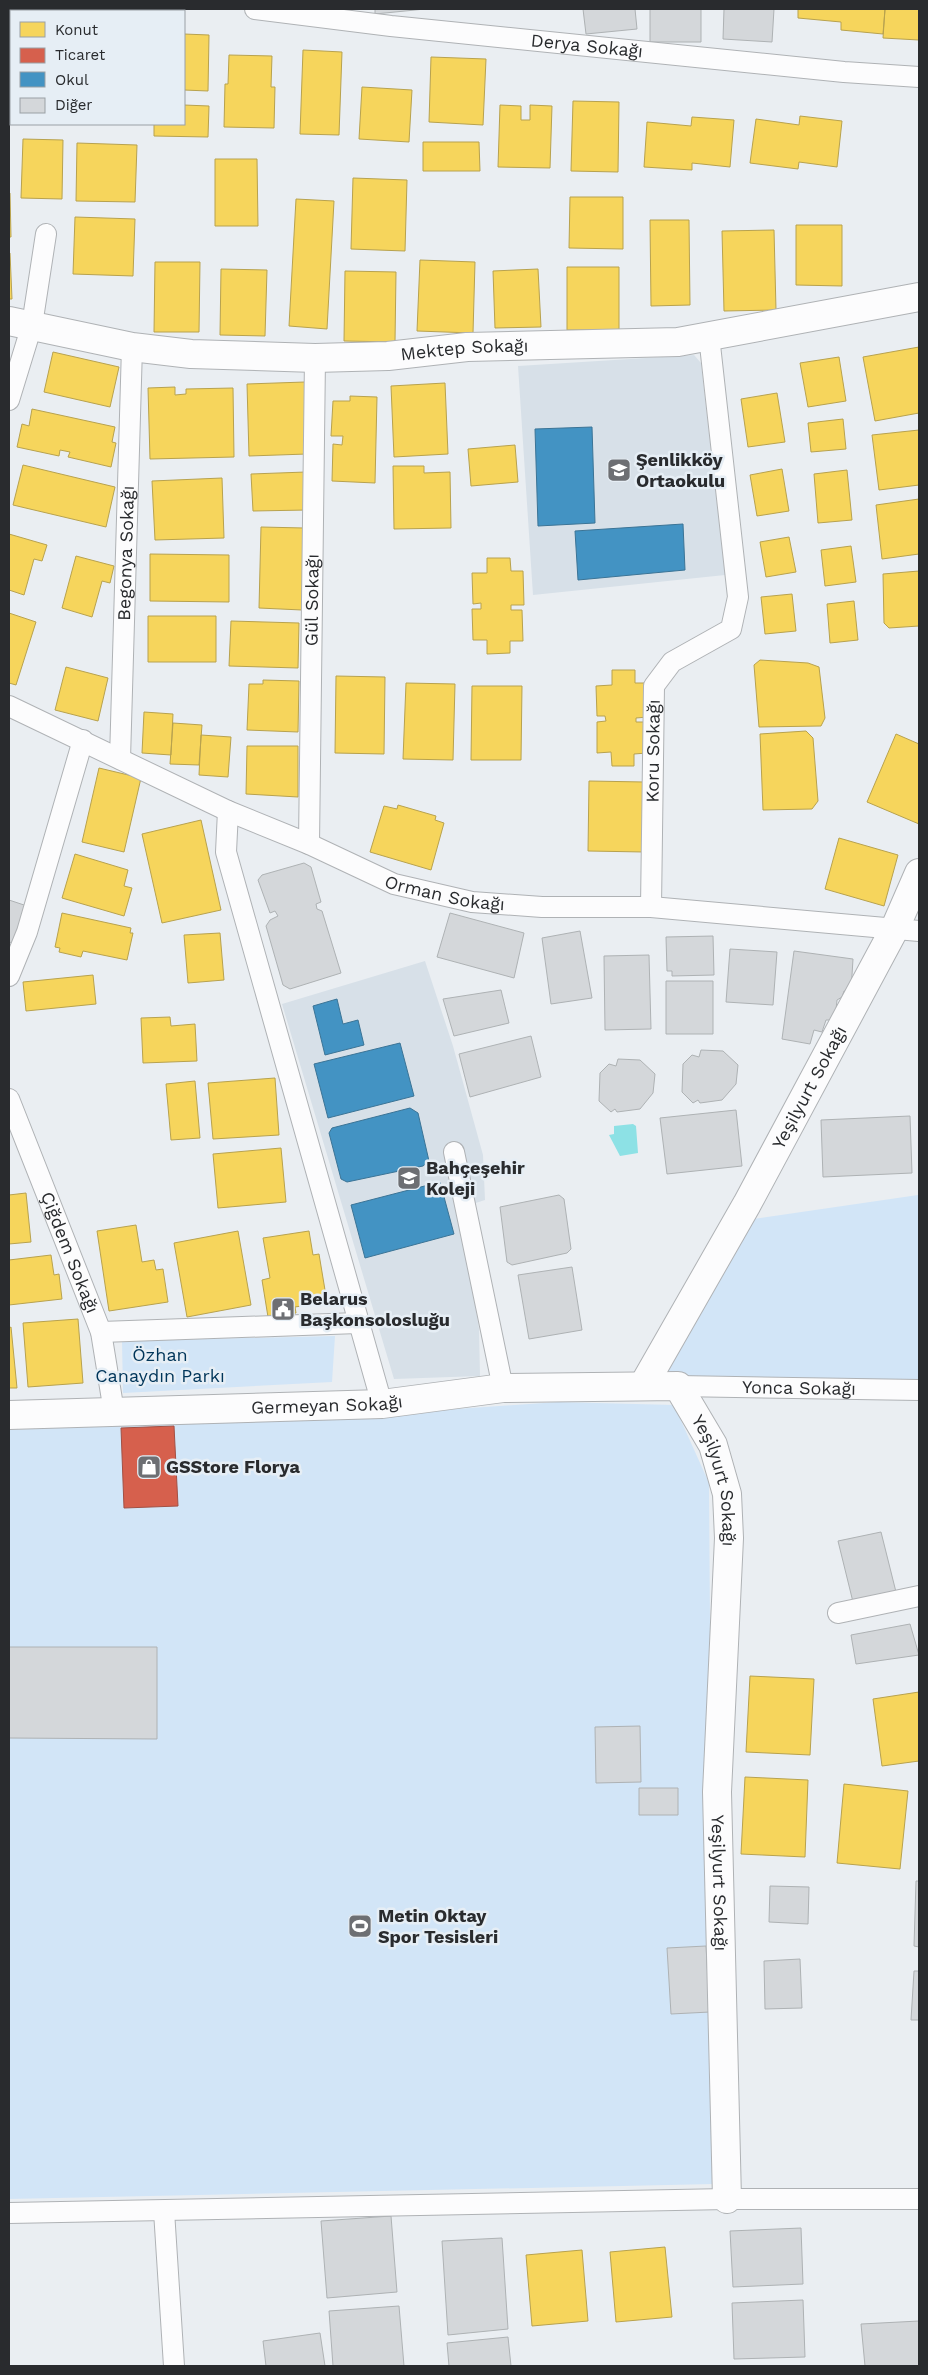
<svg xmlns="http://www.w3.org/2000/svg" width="928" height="2375" font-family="'Work Sans',sans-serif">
<rect width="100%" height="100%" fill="#eaeef2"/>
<path fill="#d7e0e8" d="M694 355 701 363 725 575 533 595 518 366Z
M425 961 453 1046 483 1155 485 1200 460 1208 479 1329 480 1376 394 1379 282 1004Z"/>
<path fill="#d2e5f7" d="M918 1195 919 1383 665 1377 753 1219Z
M335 1336 332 1382 123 1393 122 1341Z
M558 1402 674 1405 709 1483 714 2184 9 2199V1430L428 1411Z"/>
<path fill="#8de1e5" d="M633 1124 636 1126 638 1153 620 1156 609 1135 614 1134V1126Z"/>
<path fill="#f6d55c" stroke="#b8a24e" d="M798 9H885L883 34 841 30V22L798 18Z
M885 9H919V40L883 38Z
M184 34 209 35 208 91 184 90Z
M303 50 342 52 339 135 300 134Z
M229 55 272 56 271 87H275L274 128 224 127 225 84H228Z
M431 57 486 59 483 125 429 122Z
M362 87 412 90 409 142 359 139Z
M573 101 619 102 618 172 571 171Z
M184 105 209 106 208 137 154 136V124H184Z
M500 105 521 106V120H530V105L552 106 550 168 498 167Z
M800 116 842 121 837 167 799 162 798 169 750 163 756 119 799 125Z
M692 117 734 120 730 167 692 163V170L644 167 647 122 691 126Z
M23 139 63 140 62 199 21 198Z
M423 142H479L480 171H423Z
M77 143 137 145 135 202 76 201Z
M215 159H257L258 226H215Z
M353 178 407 180 405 251 351 249Z
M9 193H10L11 237H9Z
M570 197H623V249L569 248Z
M296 199 334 201 327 329 289 326Z
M75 217 135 219 133 276 73 274Z
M650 220H689L690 305 651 306Z
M796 225H842V286L796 285Z
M774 230 776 310 724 311 722 231Z
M10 253 12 299H9V254Z
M420 260 475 262 473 333 417 331Z
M155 262H200L199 332H154Z
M567 267H619V330H567Z
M221 269 267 270 265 336 220 335Z
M538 269 541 327 495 328 493 271Z
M345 271 396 272 395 342 344 341Z
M919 347V413L875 421 863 357Z
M53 352 119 367 110 407 44 392Z
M839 357 846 401 808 407 800 363Z
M305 382 307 454 249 456 247 384Z
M445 383 448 454 394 457 391 386Z
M175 387V395L186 394V389L233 388 234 457 150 459 148 388Z
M777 393 785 442 748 447 741 399Z
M350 396 377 397 375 483 332 481 333 444 342 445 343 436H331L333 401H350Z
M32 409 115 427 112 442 116 443 111 467 68 457 70 452 60 450 59 456 17 447 22 424 29 426Z
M843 419 846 449 811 452 808 423Z
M919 430V485L879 490 872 435Z
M515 445 518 482 471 486 468 449Z
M23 465 115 487 106 527 13 505Z
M393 466H424V473L450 472 451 528 394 529Z
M782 469 789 511 757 516 750 475Z
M847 470 852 520 818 523 814 474Z
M306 472 307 510 253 511 251 474Z
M222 478 224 538 155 540 152 481Z
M919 499V554L882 559 876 505Z
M261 527 304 528 302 610 259 608Z
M9 534 47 545 42 561 34 559 24 595 9 590Z
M789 537 796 572 766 577 760 542Z
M851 546 856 582 825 586 821 550Z
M150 554 229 555V602L150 601Z
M76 556 114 566 110 583 102 581 92 617 62 608Z
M487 558H510L511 571H523L524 605H511V610H522L523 641H510V653L487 654V640H473L472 609H481V603L473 604 472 573H487Z
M919 571V626L889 628 884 623 883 574Z
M792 594 796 631 765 634 761 597Z
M854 601 858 640 830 643 827 604Z
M9 613 36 622 16 685 9 683Z
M148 616H216V662H148Z
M231 621 299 623 298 668 229 666Z
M760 660 808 663 819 667 825 718 821 726 759 727 754 665Z
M66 667 108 678 98 721 55 710Z
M612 670H635V683H647L648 717 636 718V722H646L647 753 634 754V766H612L611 752 597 753V722L606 721 605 716H597L596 686 612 685Z
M336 676 385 677 384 754 335 753Z
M263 680 299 681 298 732 247 730 249 684H263Z
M406 683 455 684 453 760 403 759Z
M472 686H522L521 760H471Z
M144 712 173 714 171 755 142 753Z
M173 723 202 725 199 765 170 764Z
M806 731 813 738 818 801 812 809 763 810 760 734Z
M896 734 919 744V824L867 802Z
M201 735 231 737 228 777 199 775Z
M247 746H298V797L246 794Z
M99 768 141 778 124 852 82 842Z
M589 781 644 782V852L588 851Z
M398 805 436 816 435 820 444 823 431 870 370 852 384 806 397 809Z
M201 820 221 910 162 923 142 834Z
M839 838 898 855 884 906 825 889Z
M75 854 128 870 124 886 132 888 124 916 62 898Z
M62 913 131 928 130 933H133L127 960 83 951 81 957 59 952 60 948 55 947Z
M220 933 224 980 188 983 184 935Z
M93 975 96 1004 26 1011 23 982Z
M170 1017 171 1026 195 1024 197 1061 143 1063 141 1018Z
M275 1078 279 1135 213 1139 208 1083Z
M195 1081 200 1138 171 1140 166 1084Z
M281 1148 286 1202 218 1208 213 1154Z
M26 1193 31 1242 9 1244V1195Z
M136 1225 142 1262 154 1260 156 1270 163 1269 168 1302 109 1311 97 1231Z
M238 1231 251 1305 187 1317 174 1243Z
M309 1231 313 1255 319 1254 327 1302 295 1307 296 1313 268 1317 262 1280 270 1278 263 1238Z
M51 1255 54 1275 59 1274 62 1299 9 1305V1260Z
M78 1319 83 1383 28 1387 23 1323Z
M11 1327 17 1388H9V1328Z
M750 1676 814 1679 810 1755 746 1752Z
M919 1692V1761L882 1766 873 1699Z
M745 1777 808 1780 805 1857 741 1854Z
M844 1784 908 1791 900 1869 837 1863Z
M665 2247 672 2317 616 2322 610 2252Z
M582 2250 588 2321 532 2326 526 2255Z"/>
<path fill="#d6604d" stroke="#a25044" d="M174 1426 178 1506 124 1508 121 1428Z"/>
<path fill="#4393c3" stroke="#3b7496" d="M592 427 595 523 538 526 535 429Z
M683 524 685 570 578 580 575 531Z
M337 999 343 1024 358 1020 364 1045 325 1055 313 1006Z
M400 1043 414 1096 328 1118 314 1064Z
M410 1108 418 1113 429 1161 423 1166 347 1182 341 1179 329 1133 332 1128Z
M440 1182 454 1234 365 1258 351 1205Z"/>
<path fill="#d4d7da" stroke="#aeb2b4" d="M375 9H425L375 14Z
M583 9H635L637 29 586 34Z
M650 9H701V42H650Z
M724 9H774L772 42 723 39Z
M304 863 311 867 321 902 316 904 317 909 322 911 341 973 290 989 283 985 266 926 270 920 278 916 275 911 270 913 258 880 262 875Z
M9 900 27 906 13 943 9 942Z
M450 913 524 933 514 978 437 957Z
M580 931 592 998 551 1004 542 938Z
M713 936 714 975 672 976V971H667L666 937Z
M730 949 777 952 773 1005 726 1002Z
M794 951 853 959 851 991H844L842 997 837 1000 835 1020H826L822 1032 814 1030 810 1044 782 1039Z
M649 955 651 1029 605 1030 604 956Z
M666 981H713V1034H666Z
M501 990 509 1023 454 1036 443 999Z
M531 1036 541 1077 470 1097 459 1054Z
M701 1050 723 1051 738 1065 736 1084 722 1100 700 1103 698 1100 693 1103 682 1092 683 1064 692 1055 699 1057Z
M618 1059 640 1060 655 1074 653 1093 640 1109 617 1112 615 1109 611 1112 599 1101 600 1073 609 1064 616 1066Z
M736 1110 742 1166 667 1174 660 1118Z
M910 1116 912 1173 823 1177 821 1120Z
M559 1195 564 1199 571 1249 567 1253 512 1265 507 1262 500 1207Z
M572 1267 582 1330 529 1339 518 1275Z
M881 1532 896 1592 853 1602 838 1541Z
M910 1624 919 1655 856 1664 851 1635Z
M9 1647H157V1739L9 1738Z
M640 1726 641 1782 596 1783 595 1727Z
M639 1788H678V1815H639Z
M916 1881H919V1947L914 1946Z
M770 1886 809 1887 808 1924 769 1922Z
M706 1946 710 2012 671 2014 667 1948Z
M800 1959 802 2008 765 2009 764 1961Z
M914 1971H919V2020H911Z
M391 2216 397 2292 327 2298 321 2221Z
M801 2228 803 2284 733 2287 730 2231Z
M502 2238 508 2329 448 2335 442 2241Z
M803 2300 805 2357 734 2359 732 2303Z
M399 2306 404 2366H333L329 2311Z
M919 2321V2366H865L861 2324Z
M320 2333 325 2366H266L263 2341Z
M508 2337 511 2366H449L447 2343Z"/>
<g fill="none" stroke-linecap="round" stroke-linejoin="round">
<g stroke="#afb2b5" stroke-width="22">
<g id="minor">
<path id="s1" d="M255 9 391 26 844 72 919 77"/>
<path d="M9 400 32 325 46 234"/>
<path id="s2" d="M9 706 228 811 309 844 394 884 472 902 542 907H651L919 931"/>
<path id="s3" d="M120 759 132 347"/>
<path d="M228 811 226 852 382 1404"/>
<path id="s4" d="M309 844 315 358"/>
<path id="s5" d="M651 907 654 686 672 662 731 629 738 597 709 336"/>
<path d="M9 976 27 932 83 740"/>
<path id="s6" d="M9 1099 101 1332 114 1412"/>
<path d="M454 1152 503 1388"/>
<path d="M101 1332 358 1323"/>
<path id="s7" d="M678 1386 919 1390"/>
<path d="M838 1613 919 1596"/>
<path d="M164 2211 174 2366"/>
<path d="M9 2213 727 2199H919"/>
</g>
</g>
<g stroke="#afb2b5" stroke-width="30">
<g id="secondary">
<path id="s8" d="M9 321 132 347 191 354 315 358 388 356 467 347 678 342 919 297"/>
<path id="s9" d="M643 1386 747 1204 895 928 919 873"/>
<path id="s10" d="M9 1415 382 1404 503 1388 678 1386 713 1445 727 1494 729 1538 717 1792 727 2199"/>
</g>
</g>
<use href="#minor" stroke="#fcfcfd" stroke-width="20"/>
<use href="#secondary" stroke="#fcfcfd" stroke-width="28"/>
</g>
<defs>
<g id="school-square" transform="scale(1.25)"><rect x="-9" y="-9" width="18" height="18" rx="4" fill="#6d6f73" stroke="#e6eef5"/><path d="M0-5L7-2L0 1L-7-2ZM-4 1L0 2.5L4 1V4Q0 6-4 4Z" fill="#fff"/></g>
<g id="civic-square" transform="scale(1.25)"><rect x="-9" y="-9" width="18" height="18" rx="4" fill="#6d6f73" stroke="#e6eef5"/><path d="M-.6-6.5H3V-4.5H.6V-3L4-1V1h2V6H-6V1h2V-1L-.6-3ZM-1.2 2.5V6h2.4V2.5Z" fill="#fff"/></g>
<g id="shop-square" transform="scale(1.25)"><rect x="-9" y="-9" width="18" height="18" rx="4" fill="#6d6f73" stroke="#e6eef5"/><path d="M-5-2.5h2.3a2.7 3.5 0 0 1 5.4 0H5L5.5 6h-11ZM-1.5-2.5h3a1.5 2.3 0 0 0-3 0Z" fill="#fff"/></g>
<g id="stadium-square" transform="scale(1.25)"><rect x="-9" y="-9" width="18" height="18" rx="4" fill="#6d6f73" stroke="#e6eef5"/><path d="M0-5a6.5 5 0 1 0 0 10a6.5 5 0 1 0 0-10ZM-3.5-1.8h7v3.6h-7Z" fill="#fff"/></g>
</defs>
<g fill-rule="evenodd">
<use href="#school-square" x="619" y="470"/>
<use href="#school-square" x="409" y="1178"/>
<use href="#civic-square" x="283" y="1309"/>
<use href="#shop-square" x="149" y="1467"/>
<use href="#stadium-square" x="360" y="1926"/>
</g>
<g text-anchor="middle" stroke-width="5" stroke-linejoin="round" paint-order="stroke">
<g font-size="18" fill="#292b2e" stroke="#e6eef5">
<text dy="6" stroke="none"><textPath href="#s1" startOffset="334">Derya Sokağı</textPath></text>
<text dy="6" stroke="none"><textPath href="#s8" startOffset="459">Mektep Sokağı</textPath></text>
<text dy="6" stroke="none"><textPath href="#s3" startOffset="206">Begonya Sokağı</textPath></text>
<text dy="6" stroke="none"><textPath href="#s4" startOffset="244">Gül Sokağı</textPath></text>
<text dy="6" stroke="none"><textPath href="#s5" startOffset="156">Koru Sokağı</textPath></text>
<text dy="6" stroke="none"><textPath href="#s2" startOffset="476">Orman Sokağı</textPath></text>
<text dy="6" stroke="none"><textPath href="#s9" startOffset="342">Yeşilyurt Sokağı</textPath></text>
<text dy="6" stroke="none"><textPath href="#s6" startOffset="165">Çiğdem Sokağı</textPath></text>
<text dy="6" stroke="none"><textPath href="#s7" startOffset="121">Yonca Sokağı</textPath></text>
<text dy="6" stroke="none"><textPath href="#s10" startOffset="318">Germeyan Sokağı</textPath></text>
<text dy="6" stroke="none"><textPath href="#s10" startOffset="774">Yeşilyurt Sokağı</textPath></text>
<text dy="6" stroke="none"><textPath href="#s10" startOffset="1179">Yeşilyurt Sokağı</textPath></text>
</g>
<g font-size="18" font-weight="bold" fill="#292b2e" stroke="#e6eef5" text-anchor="start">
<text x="636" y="466">Şenlikköy<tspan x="636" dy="21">Ortaokulu</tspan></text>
<text x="426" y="1174">Bahçeşehir<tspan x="426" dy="21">Koleji</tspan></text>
<text x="300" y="1305">Belarus<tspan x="300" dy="21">Başkonsolosluğu</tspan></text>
<text x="166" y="1473">GSStore Florya</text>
<text x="378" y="1922">Metin Oktay<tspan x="378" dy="21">Spor Tesisleri</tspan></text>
</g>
<g font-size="18" fill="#003559" stroke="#e6eef5">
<text x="160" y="1361">Özhan<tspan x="160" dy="21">Canaydın Parkı</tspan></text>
</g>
</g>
<rect width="928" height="2375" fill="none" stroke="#292b2e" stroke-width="20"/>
<rect x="10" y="10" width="175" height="115" fill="#e6eef5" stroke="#9aa0a5"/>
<rect x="20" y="22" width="25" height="15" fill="#f6d55c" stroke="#9aa0a5"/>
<text x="55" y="35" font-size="15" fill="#292b2e">Konut</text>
<rect x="20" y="48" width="25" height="15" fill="#d6604d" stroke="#9aa0a5"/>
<text x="55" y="60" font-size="15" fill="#292b2e">Ticaret</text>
<rect x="20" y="72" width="25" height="15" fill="#4393c3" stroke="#9aa0a5"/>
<text x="55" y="85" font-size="15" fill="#292b2e">Okul</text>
<rect x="20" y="98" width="25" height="15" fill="#d4d7da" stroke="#9aa0a5"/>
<text x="55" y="110" font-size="15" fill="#292b2e">Diğer</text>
</svg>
